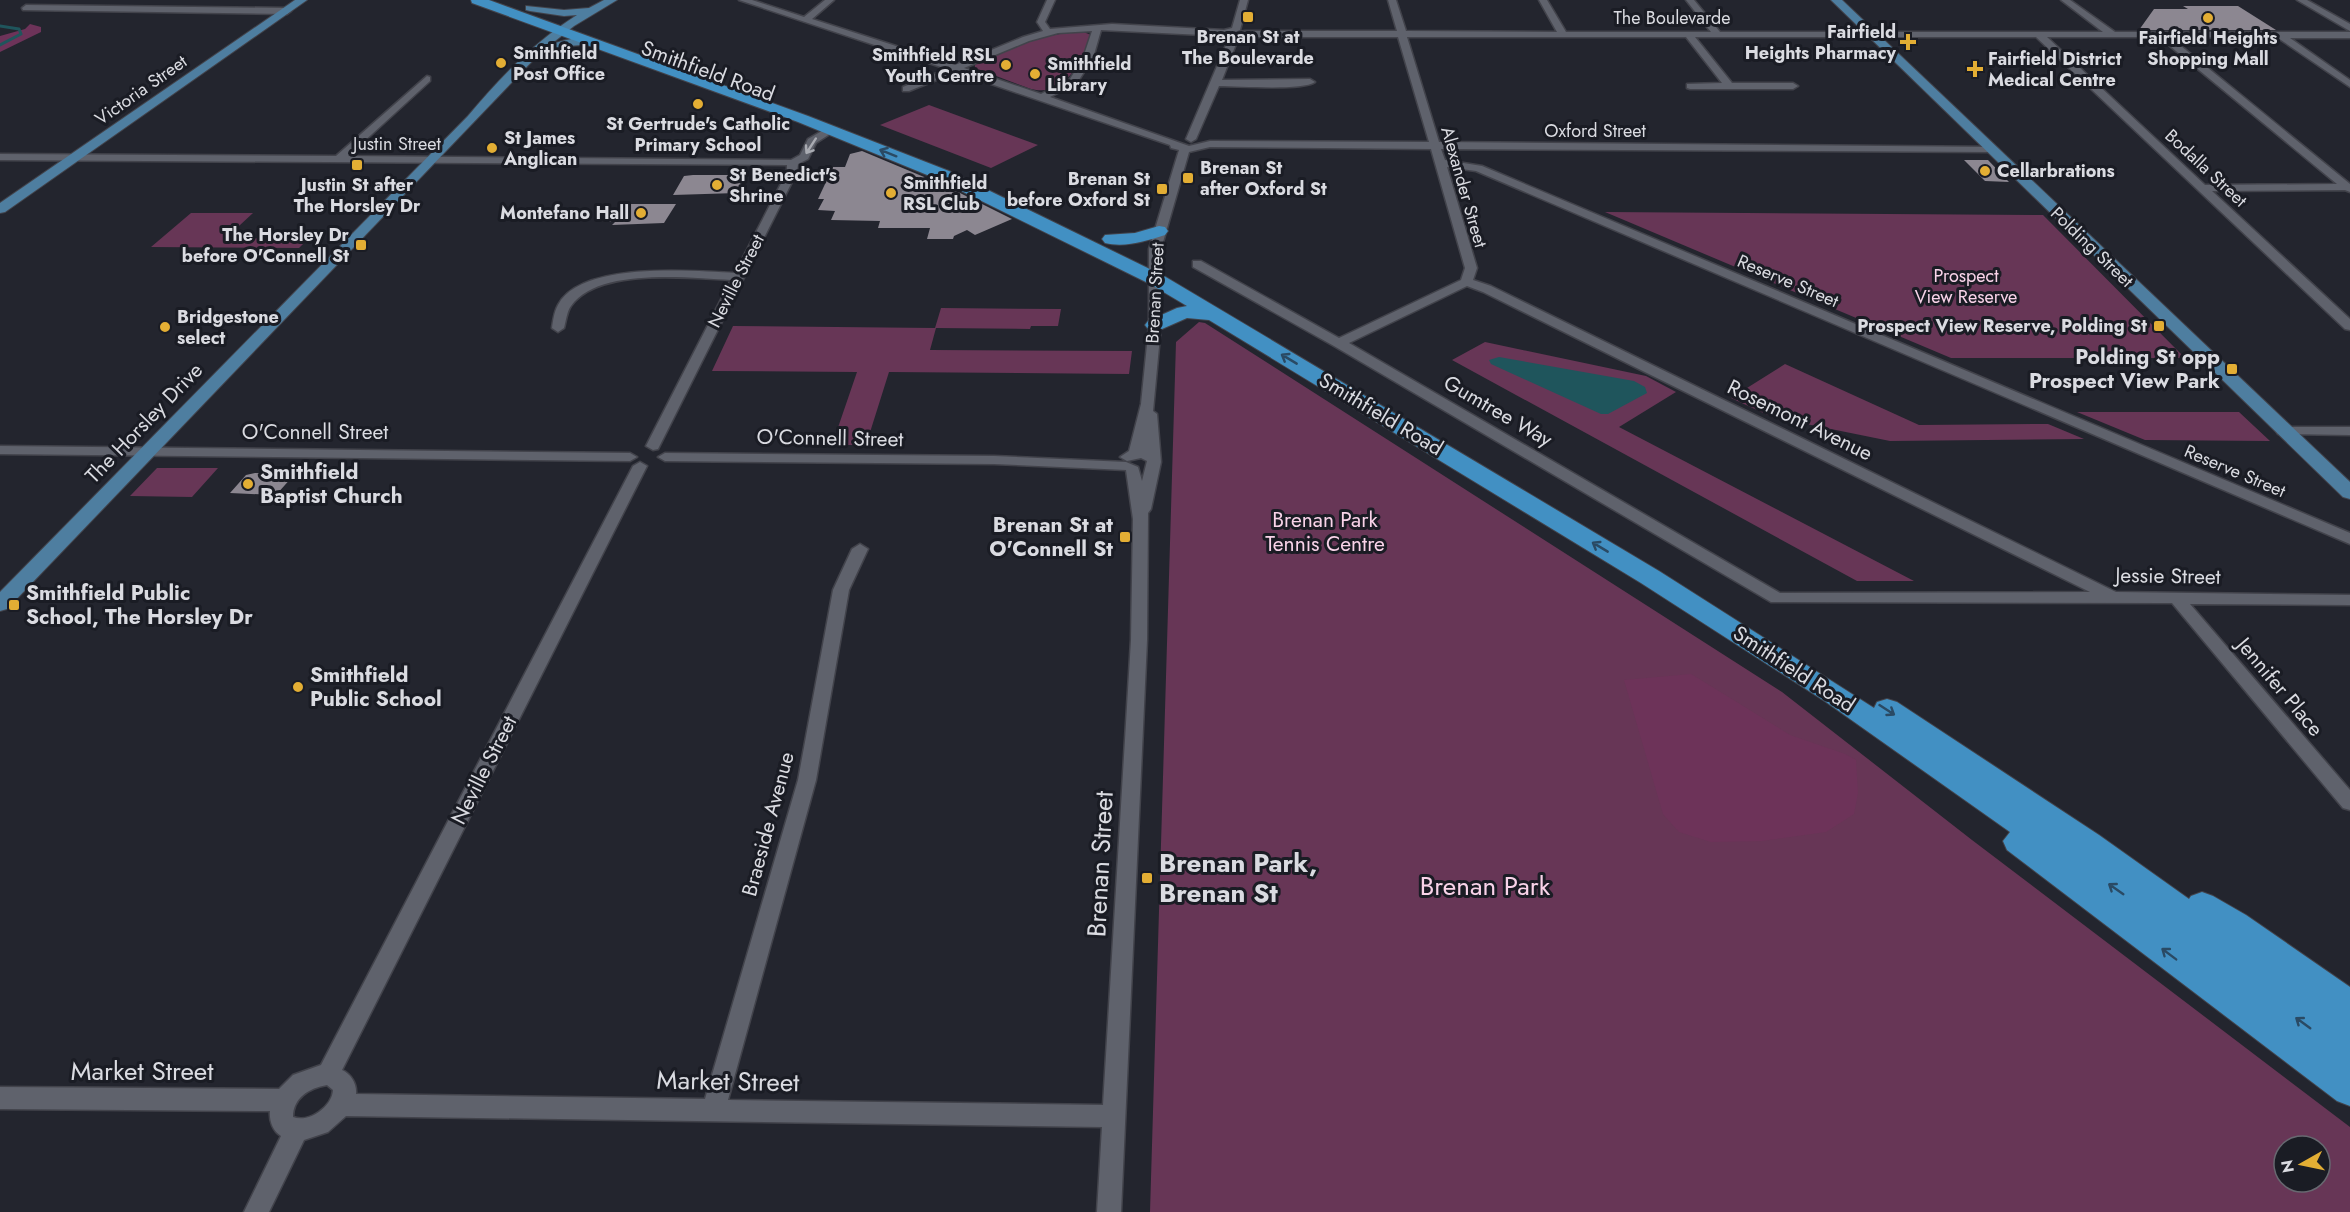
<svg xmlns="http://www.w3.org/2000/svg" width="2350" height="1212" font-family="Jost,sans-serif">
<rect width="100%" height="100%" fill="#23252e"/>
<path fill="#673656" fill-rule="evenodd" d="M1081 31 1091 35V41C1077 65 1065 97 1031 89L975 68V65L979 62C1013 47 1044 34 1081 31Z
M929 105 1038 145 991 168 880 125Z
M1605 212 2043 215 2185 358H1951Z
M191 213H253L226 238 308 239 299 248 151 247Z
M941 308 1061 309 1058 326H1031L1030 329 936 328 930 350 1132 351 1129 374 889 372 866 445H832L857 372 712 371 733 326 935 328Z
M1199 322 1205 323 1782 692 1972 840 2350 1127V1212H1150L1176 342ZM2284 1146H2320V1182H2284Z
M1485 342 1646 376 1676 392 1619 427 1914 581H1857L1452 360Z
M1785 364 1919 425 2048 424 2084 439 1890 441 1772 417 1731 398Z
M2077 412H2239L2270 441 2145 440Z
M157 468H218L192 497 130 496Z"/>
<path fill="#6d3359" d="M30 24 41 27V32L0 52V36L25 29Z
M1691 674 1790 735 1845 754 1856 760 1858 793 1854 814 1826 832 1762 841 1711 842 1679 832 1663 814 1624 680Z"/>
<path fill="#1f555c" d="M1499 357 1634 381 1645 387 1647 393 1608 414H1601L1491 364 1489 360Z"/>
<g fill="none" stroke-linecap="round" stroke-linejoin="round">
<path stroke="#1f555c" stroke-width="3" d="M0 26 19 29 21 34 0 45"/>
</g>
<path fill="#8c8791" d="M2183 6H2238L2276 30H2139L2154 9H2188Z
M862 151 948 187 1012 219 975 235 967 230 954 236 953 239H927L930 228H878L880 221 831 220 835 211 818 210 824 199H818L833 167H845L850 154Z
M1964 160H1988L2009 182 1985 181Z
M693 175H740L738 176H746L737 193 673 195 684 176Z
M623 204H676L664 223 612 225 615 222H609Z
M255 473 285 474 293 476 276 495 230 493 246 475Z"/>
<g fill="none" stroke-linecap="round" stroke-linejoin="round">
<g stroke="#42434b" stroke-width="3">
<path id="minor" d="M739 0H752L804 17 825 0H834L812 19 955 65 1023 37 1043 31 1037 22 1047 0H1055L1045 22 1050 29 1112 24 1224 30 1232 28 1240 0H1248L1240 30 1232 33 1245 31H1397L1388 0H1396L1406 31 1557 32 1539 0H1547L1566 32H1711L1686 0H1694L1720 32H2103L2061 0H2070L2115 32H2350V38H2290L2350 80V87L2278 38 2170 37 2350 184V192L2345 190 2212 191 2350 319V330L2345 329 2036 37H1695L1732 83H1793L1798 86 1793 89H1690L1687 88V84L1722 83 1686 37H1407L1439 142 1994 147 1995 149 1990 152 1441 149 1445 160 1482 166 2350 533V544L1476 171 1447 167 1477 268 1473 280 1491 286 2116 592 2350 595V605L2190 604 2350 790V810L2343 808 2172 603 1771 602 1334 346 1193 267V261H1201L1339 338 1461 280 1465 268 1431 149 1210 147 1189 152 1161 249V325L1153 411 1157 414 1161 462 1151 509 1148 513 1147 640 1121 1212H1097L1102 1127 346 1116 328 1132 304 1140 269 1212H244L281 1136C273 1131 269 1121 270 1111L0 1109V1087L279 1089 293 1075 321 1065 633 466 640 462 647 466 342 1070C351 1074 357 1084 356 1094L705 1099 798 780 833 590 852 549 860 544 868 549 849 590 816 780 728 1100 1103 1105 1131 640 1133 519 1126 470 994 464 665 461 658 457 665 453 994 456 1126 462 1138 467 1142 481 1147 461 1141 458 1127 461 1120 457 1129 451 1141 404 1149 325V249L1179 150 1171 148 1170 145 956 72 909 91H903V87L947 69ZM1101 30 1223 36 1229 38 1186 139 1191 142 1196 139 1219 86C1239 86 1302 91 1315 82L1310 79 1222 80 1238 39 1245 37H1398L1429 142 1210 141 1189 146 1050 97 1077 83 1093 58ZM1092 31 1083 58 1070 79 1041 94 964 68 1029 41 1058 33ZM2047 37H2159L2337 184 2205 185ZM1467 286 1483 292 2090 592 1780 593 1349 343ZM327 1085 333 1090C332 1107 309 1123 293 1117 293 1098 309 1088 327 1085Z
M2297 0H2307L2350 24V31Z
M26 5 287 8 291 11 287 14 23 10 22 8Z
M427 76 430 77V81L348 156 791 160 800 155 808 139 827 128 836 130 816 143 808 159 798 164 797 172 658 449 653 450 646 446 731 280C690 278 598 267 571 306 567 311 566 321 564 328L558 332 552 328C553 321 554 312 558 305 581 261 693 271 735 273L787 172V165L0 160V154L336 156Z
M2283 427H2350V435L2278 434 2276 431 2278 428Z
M0 446 630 453 637 457 630 461 0 454Z"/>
</g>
<g stroke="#42434b" stroke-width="2">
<path id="major" d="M295 0H307L5 212 0 213V203Z
M604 0H617L574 26 550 45C563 40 588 33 600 42L598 44 567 46 549 52 544 50 539 54 7 609 0 611V592L468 116C500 78 534 42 577 15L564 16 530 11 526 10V6L564 10 589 8Z
M1831 0H1842L2350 482V499L2343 497Z"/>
</g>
<g stroke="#42434b" stroke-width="2">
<path id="highway" d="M471 0H489L808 116 949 171 1164 276 1659 571 1874 708 1877 702 1887 699 1897 702 2099 835 2189 899 2191 896 2202 892 2213 896 2246 915 2350 987V1106L2337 1101 2007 850 2003 841 2010 832 1826 702 1641 583 1209 320 1187 318 1162 329H1148L1145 325 1148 321 1177 308 1187 306 1150 284 937 179 798 122 472 3Z
M1159 226 1165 227 1168 231 1165 235C1146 241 1125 248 1105 243L1102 239 1105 235 1135 233Z"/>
</g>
<use href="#minor" fill="#5f626c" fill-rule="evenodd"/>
<use href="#major" fill="#4e7ea0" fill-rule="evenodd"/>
<use href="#highway" fill="#4290c3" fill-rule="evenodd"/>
</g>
<defs><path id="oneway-shaft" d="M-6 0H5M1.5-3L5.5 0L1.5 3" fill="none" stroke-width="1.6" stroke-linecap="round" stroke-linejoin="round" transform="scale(1.5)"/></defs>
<use stroke="#a9abb2" href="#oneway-shaft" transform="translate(811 146) rotate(123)"/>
<g stroke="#2a4a64">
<use href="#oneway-shaft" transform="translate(888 153) rotate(-158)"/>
<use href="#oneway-shaft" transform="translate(1289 359) rotate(-149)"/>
<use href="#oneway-shaft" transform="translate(1600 547) rotate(-149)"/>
<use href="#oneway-shaft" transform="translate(1887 710) rotate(33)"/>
<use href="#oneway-shaft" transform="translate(2116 889) rotate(-145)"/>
<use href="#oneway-shaft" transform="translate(2169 954) rotate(-143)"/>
<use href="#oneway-shaft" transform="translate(2303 1023) rotate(-144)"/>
</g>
<g fill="#e3ae34" stroke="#1a1c24" stroke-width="2">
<rect x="1242" y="11" width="12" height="12" rx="3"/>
<circle cx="2208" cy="18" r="6"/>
<path d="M1905 33h6v6h6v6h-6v6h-6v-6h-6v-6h6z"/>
<circle cx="501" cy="63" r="6"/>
<circle cx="1006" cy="65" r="6"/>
<path d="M1972 60h6v6h6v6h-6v6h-6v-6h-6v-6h6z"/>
<circle cx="1035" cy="74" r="6"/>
<circle cx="698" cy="104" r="6"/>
<circle cx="492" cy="148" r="6"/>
<rect x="351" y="159" width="12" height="12" rx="3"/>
<circle cx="1985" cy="171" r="6"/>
<rect x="1182" y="172" width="12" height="12" rx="3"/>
<circle cx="717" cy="185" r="6"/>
<rect x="1156" y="183" width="12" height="12" rx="3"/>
<circle cx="891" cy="193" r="6"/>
<circle cx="641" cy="213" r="6"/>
<rect x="355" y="239" width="12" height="12" rx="3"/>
<rect x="2153" y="320" width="12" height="12" rx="3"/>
<circle cx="165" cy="327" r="6"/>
<rect x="2226" y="363" width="12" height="12" rx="3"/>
<circle cx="248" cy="484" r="6"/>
<rect x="1119" y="531" width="12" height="12" rx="3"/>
<rect x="8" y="599" width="12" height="12" rx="3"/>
<circle cx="298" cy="687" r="6"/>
<rect x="1141" y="872" width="12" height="12" rx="3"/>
</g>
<g text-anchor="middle" stroke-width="6" stroke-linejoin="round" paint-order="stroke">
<g font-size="18" fill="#dadbe1" stroke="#1a1c24">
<text x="1672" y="24">The Boulevarde</text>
<text transform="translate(141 90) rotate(-35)" y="6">Victoria Street</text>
<text x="1595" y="137">Oxford Street</text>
<text x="397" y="150">Justin Street</text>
<text transform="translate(2206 168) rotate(43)" y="6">Bodalla Street</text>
<text transform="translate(1464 187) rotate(74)" y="6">Alexander Street</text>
<text transform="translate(2092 247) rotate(44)" y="6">Polding Street</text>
<text transform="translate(736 281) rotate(-63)" y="6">Neville Street</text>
<text transform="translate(1788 281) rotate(23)" y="6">Reserve Street</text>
<text transform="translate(1155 293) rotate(-87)" y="6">Brenan Street</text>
<text transform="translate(2235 471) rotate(23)" y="6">Reserve Street</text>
</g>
<g font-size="18" font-weight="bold" fill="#dadbe1" stroke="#1a1c24" text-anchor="start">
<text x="1896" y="38" text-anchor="end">Fairfield<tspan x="1896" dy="21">Heights Pharmacy</tspan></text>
<text x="1248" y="43" text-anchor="middle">Brenan St at<tspan x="1248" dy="21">The Boulevarde</tspan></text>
<text x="2208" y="44" text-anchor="middle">Fairfield Heights<tspan x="2208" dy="21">Shopping Mall</tspan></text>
<text x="513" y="59">Smithfield<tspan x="513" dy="21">Post Office</tspan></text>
<text x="994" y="61" text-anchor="end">Smithfield RSL<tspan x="994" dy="21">Youth Centre</tspan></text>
<text x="1988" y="65">Fairfield District<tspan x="1988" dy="21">Medical Centre</tspan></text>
<text x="1047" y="70">Smithfield<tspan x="1047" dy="21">Library</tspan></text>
<text x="698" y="130" text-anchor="middle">St Gertrude's Catholic<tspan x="698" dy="21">Primary School</tspan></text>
<text x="504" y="144">St James<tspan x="504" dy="21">Anglican</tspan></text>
<text x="1200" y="174">Brenan St<tspan x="1200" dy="21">after Oxford St</tspan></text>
<text x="1997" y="177">Cellarbrations</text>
<text x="729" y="181">St Benedict's<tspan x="729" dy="21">Shrine</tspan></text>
<text x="1150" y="185" text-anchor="end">Brenan St<tspan x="1150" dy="21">before Oxford St</tspan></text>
<text x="903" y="189">Smithfield<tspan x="903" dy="21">RSL Club</tspan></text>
<text x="357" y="191" text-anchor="middle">Justin St after<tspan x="357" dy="21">The Horsley Dr</tspan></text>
<text x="629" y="219" text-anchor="end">Montefano Hall</text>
<text x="349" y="241" text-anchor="end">The Horsley Dr<tspan x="349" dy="21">before O'Connell St</tspan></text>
<text x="177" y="323">Bridgestone<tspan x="177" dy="21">select</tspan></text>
<text x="2147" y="332" text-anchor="end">Prospect View Reserve, Polding St</text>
</g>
<g font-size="18" fill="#f9d3e9" stroke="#1a1c24">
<text x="1966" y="282">Prospect<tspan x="1966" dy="21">View Reserve</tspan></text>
</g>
<g font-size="21" fill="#dadbe1" stroke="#1a1c24">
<text transform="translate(708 71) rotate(20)" y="7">Smithfield Road</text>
<text transform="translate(1498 411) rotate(30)" y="7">Gumtree Way</text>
<text transform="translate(1381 414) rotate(31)" y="7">Smithfield Road</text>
<text transform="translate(1800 420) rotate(26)" y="7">Rosemont Avenue</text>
<text transform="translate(144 423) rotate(-46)" y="7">The Horsley Drive</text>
<text x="315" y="439">O'Connell Street</text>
<text transform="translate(830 438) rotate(1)" y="7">O'Connell Street</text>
<text transform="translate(2168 576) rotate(1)" y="7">Jessie Street</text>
<text transform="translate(1794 669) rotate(33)" y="7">Smithfield Road</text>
<text transform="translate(2280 687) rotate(50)" y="7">Jennifer Place</text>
<text transform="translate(484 770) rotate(-63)" y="7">Neville Street</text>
<text transform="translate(768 824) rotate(-75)" y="7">Braeside Avenue</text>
</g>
<g font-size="21" font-weight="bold" fill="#dadbe1" stroke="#1a1c24" text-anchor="start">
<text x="2220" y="364" text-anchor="end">Polding St opp<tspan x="2220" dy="24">Prospect View Park</tspan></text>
<text x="260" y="479">Smithfield<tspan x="260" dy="24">Baptist Church</tspan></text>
<text x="1113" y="532" text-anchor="end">Brenan St at<tspan x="1113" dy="24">O'Connell St</tspan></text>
<text x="26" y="600">Smithfield Public<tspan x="26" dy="24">School, The Horsley Dr</tspan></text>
<text x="310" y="682">Smithfield<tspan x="310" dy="24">Public School</tspan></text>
</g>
<g font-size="21" fill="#f9d3e9" stroke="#1a1c24">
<text x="1325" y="527">Brenan Park<tspan x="1325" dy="24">Tennis Centre</tspan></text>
</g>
<g font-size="26" font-weight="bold" fill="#dadbe1" stroke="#1a1c24" text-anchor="start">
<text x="1159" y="872">Brenan Park,<tspan x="1159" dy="30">Brenan St</tspan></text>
</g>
<g font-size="26" fill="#dadbe1" stroke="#1a1c24">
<text transform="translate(1100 864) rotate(-87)" y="9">Brenan Street</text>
<text x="142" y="1080">Market Street</text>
<text transform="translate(728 1081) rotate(1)" y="9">Market Street</text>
</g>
<g font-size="26" fill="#f9d3e9" stroke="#1a1c24">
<text x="1485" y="895">Brenan Park</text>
</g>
</g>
<g transform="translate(2302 1164) rotate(261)"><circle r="28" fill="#1a1c24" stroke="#676870" stroke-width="1.5"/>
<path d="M0-4.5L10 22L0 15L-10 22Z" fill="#e3ae34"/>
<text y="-9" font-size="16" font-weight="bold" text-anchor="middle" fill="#dadbe1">N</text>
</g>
</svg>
